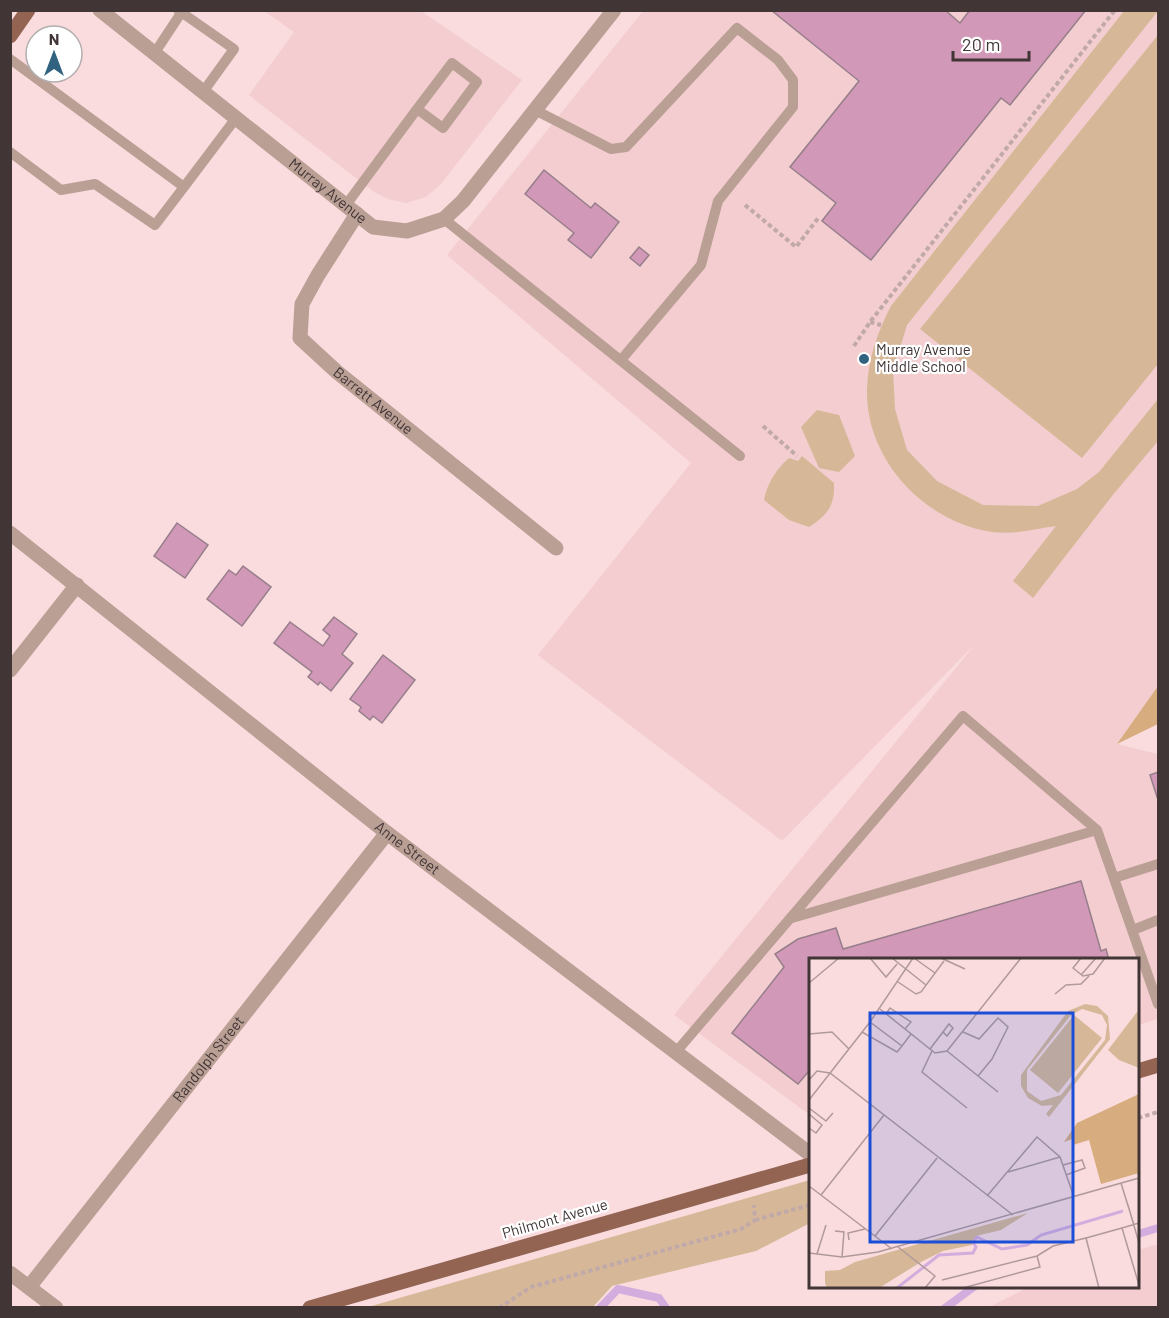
<svg xmlns="http://www.w3.org/2000/svg" width="1169" height="1318" font-family="Barlow,sans-serif">
<rect width="100%" height="100%" fill="#fadcde"/>
<path fill="#f3cdcf" d="M264 11H421L522 80 441 184 426 197 406 203 388 199 374 192 249 95 294 32Z
M643 11H1158V686L1117 744 1158 754V1019L1138 1025V960H810V1115L674 1015 976 643 782 841 538 655 691 463 447 255Z
M1158 1244V1307H989L1029 1287 1138 1286V1250Z"/>
<path fill="#d6b898" d="M1124 11H1158L907 325 893 371 895 409 907 450 937 481 983 505 1038 506 1077 489 1099 472 1158 399V441L1112 496 1033 598 1013 581 1056 526C1035 529 1014 535 992 532 924 522 865 459 867 389 868 359 877 333 891 306Z
M1158 35V364L1082 458 920 329Z
M817 410 839 415 855 456 839 472 819 468 801 427Z
M802 456 834 483C835 505 828 515 809 527L789 520 764 500C767 484 776 469 789 458L798 461Z
M810 1180V1223L756 1251 612 1286 593 1307H368Z"/>
<path fill="#d7ac7e" d="M1158 686V724L1117 744Z"/>
<g fill="none" stroke-linecap="round" stroke-linejoin="round">
<path stroke="#d3adde" stroke-width="8" d="M1138 1234 1158 1228
M600 1308 618 1289 659 1298 666 1308
M945 1308 975 1286"/>
</g>
<path fill="#d298b7" stroke="#967f8b" stroke-width="1.5" d="M771 10H945L960 23 970 10H1086L1010 105 1001 98 871 260 822 221 836 203 790 167 859 81Z
M544 170 591 208 595 203 619 222 591 258 568 240 574 233 525 194Z
M639 247 649 255 640 266 630 258Z
M177 523 208 545 185 578 154 556Z
M243 566 271 587 242 626 207 599 229 570 236 575Z
M334 617 357 634 342 654 353 663 331 691 320 682 318 685 308 677 312 672 274 643 290 622 323 646 330 636 323 630Z
M383 655 415 680 382 723 373 716 370 720 359 711 361 707 350 699Z
M1158 772V796L1157 797 1150 775Z
M1081 881 1101 951 1106 949 1109 960H810V1072L809 1071 798 1084 732 1033 784 967 775 954 798 939 836 928 843 949Z"/>
<g fill="none" stroke-linecap="round" stroke-linejoin="round">
<path stroke="#c1a9aa" stroke-width="4" stroke-dasharray="4.5 3" stroke-linecap="butt" d="M745 205 796 247 819 217
M870 322 881 325
M854 346 870 322 1115 10
M763 426 797 456
M1138 1118 1158 1112
M755 1220 810 1205
M499 1308 531 1287 741 1229 755 1220 754 1205"/>
<path stroke="#ba9f95" stroke-width="10" d="M178 10 234 49 203 92
M154 54 181 13
M10 59 184 187 236 118
M535 110 611 149 626 147 737 28 778 60 793 80V107L718 201 701 265 621 360
M10 152 61 190 95 184 155 225 184 187
M346 205 417 109 443 128 477 82 452 63 417 109
M444 219 740 456
M1114 878 1158 864
M792 918 1097 830
M1133 930 1158 920
M676 1052 963 716 1097 830 1158 1004"/>
<g stroke="#ba9f95" stroke-width="15">
<path id="s1" d="M100 10 373 227 407 231 444 219 463 201 614 10"/>
<path id="s2" d="M357 214 318 275 302 304 300 338 337 372 556 548"/>
<path id="s3" d="M10 533 387 833 810 1154"/>
<path d="M10 670 77 585"/>
<path d="M10 1273 56 1308"/>
<path id="s4" d="M29 1287 387 833"/>
</g>
<path stroke="#946453" stroke-width="15" d="M10 36 28 10
M1138 1071 1158 1065
M310 1308 810 1165"/>
</g>
<circle fill="#316380" stroke="#fff" stroke-width="2" cx="864" cy="359" r="6"/>
<g text-anchor="middle" stroke-width="4.5" stroke-linejoin="round" paint-order="stroke">
<g font-size="15" fill="#413536" stroke="#fff">
<text dy="5" stroke="none"><textPath href="#s1" startOffset="291">Murray Avenue</textPath></text>
<text dy="5" stroke="none"><textPath href="#s2" startOffset="236">Barrett Avenue</textPath></text>
<text dy="5" stroke="none"><textPath href="#s3" startOffset="507">Anne Street</textPath></text>
<text dy="5" stroke="none"><textPath href="#s4" startOffset="290">Randolph Street</textPath></text>
<text transform="translate(555 1219) rotate(-16)" y="5">Philmont Avenue</text>
</g>
<g font-size="15" fill="#413536" stroke="#fff" text-anchor="start">
<text x="876" y="355">Murray Avenue<tspan x="876" dy="17">Middle School</tspan></text>
</g>
</g>
<g transform="translate(809 958)">
<rect width="330" height="330" fill="#fadcde"/>
<path d="M276 46 288 48 299 58 301 81 240 159 237 156 244 147 233 148 219 140 212 128V117L259 53ZM273 51 293 57 298 67 296 82 252 137 232 143 218 133V112L262 57ZM328 54H330V110L310 102 299 92ZM265 57 293 80 249 135 221 112ZM219 255 192 272 167 278 163 287 134 293 112 304 70 330H18L16 325V313L31 312 46 304Z" fill="#d6b898" fill-rule="evenodd"/>
<path d="M330 136V215L292 226 280 182 264 187 263 181 255 184 268 165Z" fill="#d7ac7e"/>
<path fill="none" stroke="#d3adde" stroke-width="3" d="M88 330 130 297 164 295 167 289 164 284 168 279 193 291 218 287 232 277 314 253"/>
<path fill="none" stroke="#b0999b" stroke-width="1.5" d="M61 0 77 19 88 6M83 0 117 27M105 0 126 15M132 0 156 11M272 0 264 10 274 18 284 16 296 0M272 17 287 0M89 24 107 36 112 34 135 3M0 25 30 0M246 36 257 27 272 26 280 18M71 51 126 95 138 93 212 0M77 56 81 50 102 64 96 71M61 64 93 88 102 76M53 74 88 94 93 88M154 74 170 81 189 60 199 69 183 101 169 118M0 76 23 74 40 91M121 91 134 74 138 78 144 70 140 66 134 74M123 93 113 114 158 150M138 93 189 134M0 122 8 113 21 115 204 257M0 142 61 64 104 0M0 150 17 163 24 155M0 156 13 167 7 175 0 170M254 207 273 202 276 210 257 217M199 214 251 199M312 225 325 267M0 228 83 291M12 237 75 157M178 238 228 179 251 199 265 239M319 247 330 285M330 265 313 270 330 327M26 273 35 274 33 299M66 278 128 200M277 280 313 270M40 282 39 275 56 271M89 289 126 318 116 330M0 295 33 299 69 294 330 220M8 296 17 267M133 322 228 298 244 288 277 280 290 330M154 330 231 309 228 298"/>
<path fill="#1d4ed8" fill-opacity="0.15" stroke="#1d4ed8" stroke-width="3" d="M61 55H264V284H61Z"/>
<rect width="330" height="330" fill="none" stroke="#413536" stroke-width="3"/>
</g>
<rect width="1169" height="1318" fill="none" stroke="#413536" stroke-width="24"/>
<g transform="translate(54 54)"><circle r="28" fill="#ffffff" stroke="#b3aeaf" stroke-width="1.5"/>
<path d="M0-4.5L10 22L0 15L-10 22Z" fill="#316380"/>
<text y="-9" font-size="16" font-weight="bold" text-anchor="middle" fill="#413536">N</text>
</g>
<path d="M953 51v9h76v-9" fill="none" stroke="#413536" stroke-width="3"/>
<text x="962" y="51" font-size="18" fill="#413536" stroke="#ffffff" stroke-width="4.5" paint-order="stroke">20 m</text>
</svg>
